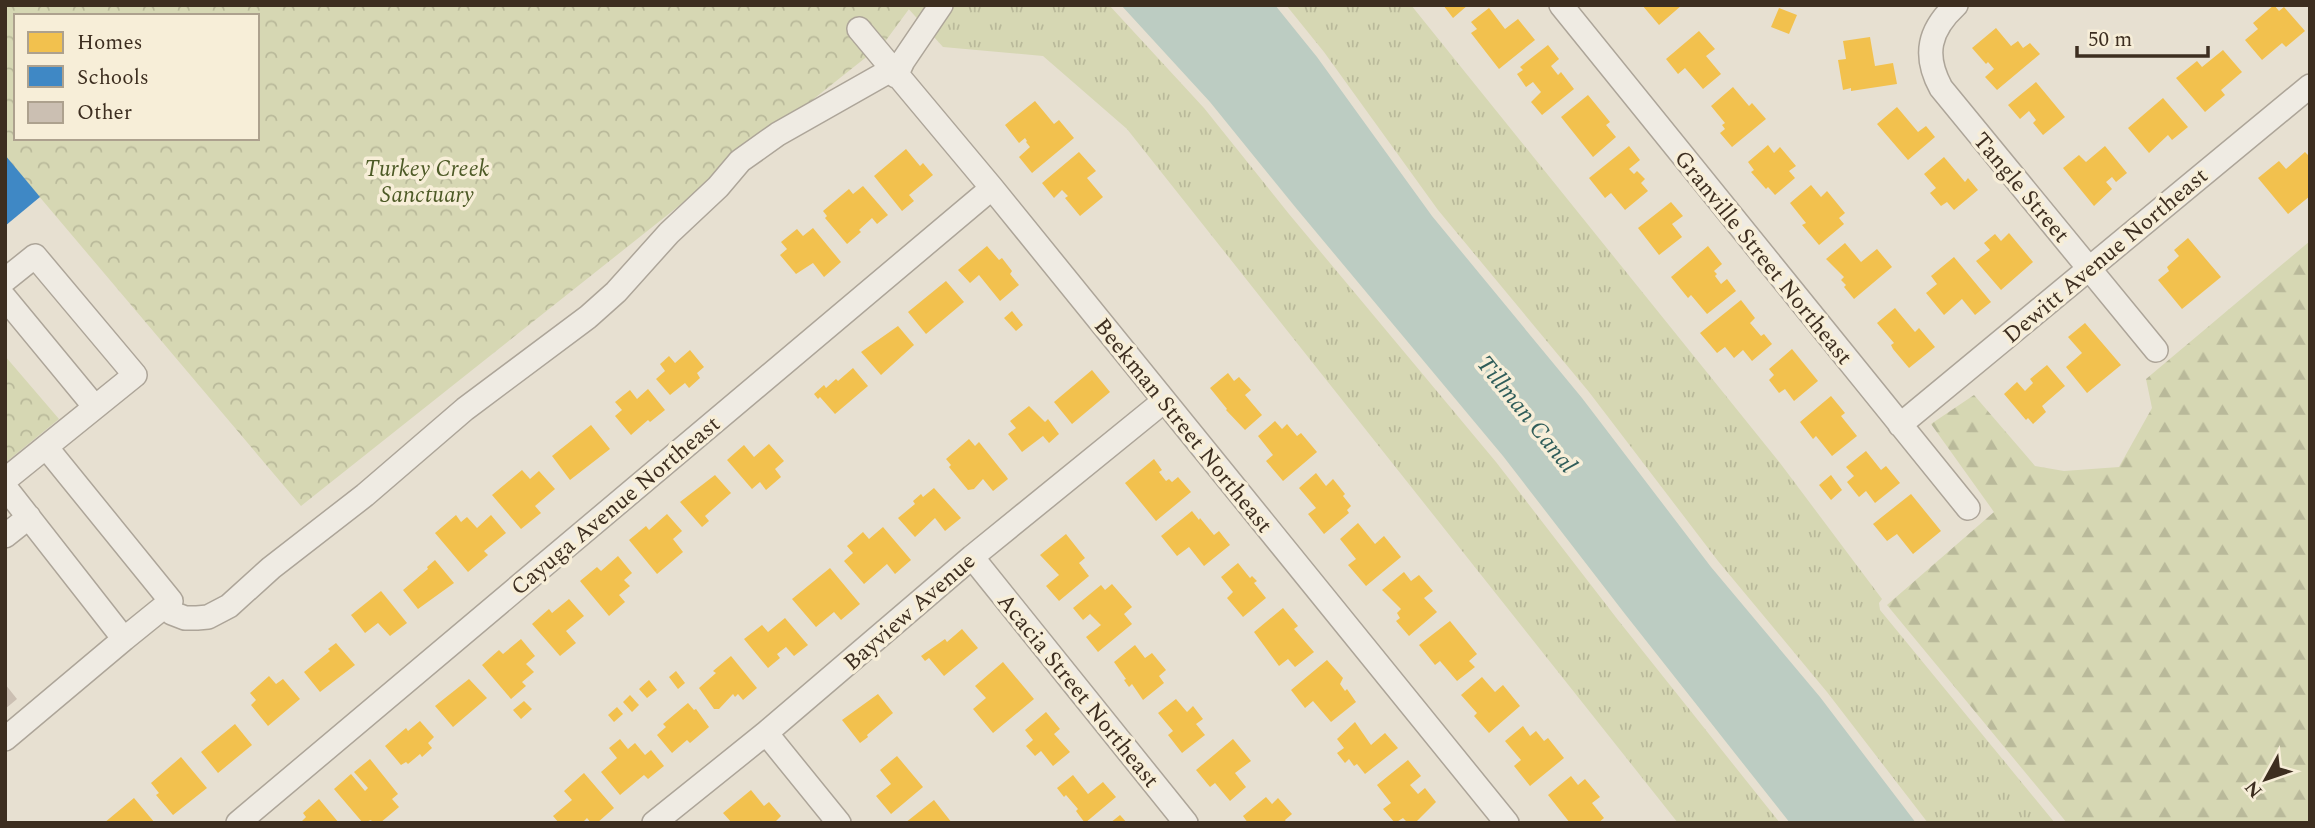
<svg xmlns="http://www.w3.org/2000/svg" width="2315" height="828" font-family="Spectral,serif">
<defs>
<pattern id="grass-tufts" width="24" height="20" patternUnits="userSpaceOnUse" patternTransform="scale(1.75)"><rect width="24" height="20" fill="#d6d7b3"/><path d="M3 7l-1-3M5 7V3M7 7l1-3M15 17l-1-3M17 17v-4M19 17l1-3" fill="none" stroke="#b9b99a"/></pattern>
<pattern id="forest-firs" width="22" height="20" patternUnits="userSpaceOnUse" patternTransform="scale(1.75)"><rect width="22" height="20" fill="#d6d7b3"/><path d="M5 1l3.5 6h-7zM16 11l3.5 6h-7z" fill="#b9b99a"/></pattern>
<pattern id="park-crowns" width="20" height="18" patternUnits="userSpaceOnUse" patternTransform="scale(1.75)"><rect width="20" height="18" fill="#d6d7b3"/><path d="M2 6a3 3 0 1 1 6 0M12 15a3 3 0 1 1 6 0" fill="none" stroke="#b9b99a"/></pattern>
</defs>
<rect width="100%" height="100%" fill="#e7e0d1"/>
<path fill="url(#grass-tufts)" d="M905 5H1109L1204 108 1289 214 1496 462 1618 620 1780 823H1678L1127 129 1043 56 943 47Z
M1286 5H1411L1780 463 1882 599 1879 603 1880 610 2055 823H1928L1827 692 1718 561 1589 392 1438 210 1324 52Z"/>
<path fill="url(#forest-firs)" d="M2310 241V823H2067L1887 605 1994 512 1931 424 1974 395 2035 466 2064 471 2119 467 2152 408 2146 379Z"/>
<path fill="url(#park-crowns)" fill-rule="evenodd" d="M5 5H912L884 43 301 506 5 156ZM16 16H257V138H16Z
M5 356 59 419 5 463Z"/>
<path fill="#bcccc2" d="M1121 5H1275L1317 57 1432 216 1582 398 1711 567 1820 697 1916 823H1790L1625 614 1503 456 1296 208 1210 102Z"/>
<path fill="#f2c14e" d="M1443 5H1468L1453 18Z
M1642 5H1682L1659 25Z
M2274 5 2279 11 2284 7 2305 31 2286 47 2282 43 2262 60 2245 40 2258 29 2253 23Z
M1489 8 1505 29 1518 19 1535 40 1499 69 1471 33 1477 29 1471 22Z
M1779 8 1797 15 1789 34 1771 27Z
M1996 28 2011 46 2018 41 2023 48 2030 43 2040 54 1997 90 1985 77 1994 69 1988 62 1986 64 1972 48Z
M1699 31 1715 49 1706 56 1721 74 1703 89 1685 68 1678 74 1666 59Z
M1870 37 1875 66 1893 63 1897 84 1851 91V88L1843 90 1838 60 1846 59 1843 41Z
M1548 45 1559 59 1551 66 1558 75 1561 72 1574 89 1542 115 1531 102 1541 92 1533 82 1526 87 1517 74 1523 70 1520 67Z
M2223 50 2242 72 2221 90 2225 95 2205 112 2176 78 2197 61 2202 67Z
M2036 82 2065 117 2043 135 2033 123 2036 120 2029 111 2020 119 2008 105Z
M1733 87 1749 106 1752 103 1766 119 1732 147 1720 133 1725 129 1722 125 1725 123 1711 106Z
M1588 95 1610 122 1606 125 1616 137 1593 157 1561 117Z
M2163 98 2188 127 2172 140 2168 135 2149 153 2128 128Z
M1035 101 1054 124 1059 120 1074 138 1032 173 1019 157 1030 147 1026 142 1027 141 1025 138 1019 143 1005 125Z
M1897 107 1918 132 1926 126 1935 137 1908 160 1877 124Z
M1768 145 1774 153 1780 147 1796 166 1789 171 1795 178 1775 195 1768 187 1766 189 1751 172 1754 170 1748 162Z
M1629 146 1640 160 1629 169 1634 174 1637 171 1645 179 1641 183 1648 191 1625 210 1611 193 1605 198 1589 178Z
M2105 146 2127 173 2116 182 2112 177 2106 182 2112 189 2094 206 2063 168 2079 155 2086 162Z
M906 149 920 166 923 163 933 175 909 195 914 201 902 211 874 176Z
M1079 152 1096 171 1087 178 1103 197 1080 216 1065 198 1068 196 1062 190 1054 198 1042 183Z
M2305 152 2310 157V196L2288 214 2258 178 2279 161 2286 169Z
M1944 157 1965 182 1968 178 1978 190 1954 210 1947 202 1941 206 1930 193 1936 188 1924 174Z
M1811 185 1821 197 1827 191 1845 213 1839 218 1844 224 1819 245 1802 225 1806 223 1790 203Z
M863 186 888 215 877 224 872 218 859 230 861 232 847 244 825 218 827 216 823 211 849 189 853 194Z
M1671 202 1683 216 1672 224 1682 237 1659 255 1638 228Z
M813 228 841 262 824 277 813 263 796 274 780 255 787 249 781 242 797 229 803 236Z
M2009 233 2033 262 2001 290 1976 261 1990 250 1984 243 1995 234 2001 241Z
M2188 238 2221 277 2182 309 2158 280 2169 271 2167 267 2179 256 2174 250Z
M1845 243 1861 262 1877 249 1892 267 1854 299 1844 287 1846 285 1841 280 1844 277 1826 259Z
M987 246 999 260 1002 258 1012 271 1010 274 1019 285 1000 301 979 275 970 283 958 270Z
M1708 246 1722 264 1714 271 1717 274 1715 276 1721 284 1727 279 1736 291 1707 314 1691 295 1688 298 1671 277Z
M1954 257 1991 302 1975 315 1962 299 1944 315 1926 293 1937 284 1931 276Z
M946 281 964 302 926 334 908 312Z
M1741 300 1755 318 1750 323 1761 336 1764 334 1772 344 1752 361 1743 350 1734 358 1725 347 1717 353 1700 333Z
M1895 308 1915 332 1919 328 1935 347 1909 368 1893 349 1891 345 1894 343 1877 323Z
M1012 311 1023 325 1016 331 1004 318Z
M2085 323 2121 365 2087 393 2066 367 2082 353 2068 337Z
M898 326 914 345 881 375 861 352Z
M1792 349 1818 381 1794 401 1785 389 1779 393 1769 380 1774 375 1769 369Z
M690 350 704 367 697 373 700 378 689 388 685 383 670 395 656 379 665 371 660 364 669 356 675 363Z
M2047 365 2065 386 2042 406 2046 412 2033 424 2028 418 2026 420 2004 394 2017 382 2025 391 2033 383 2030 379Z
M853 368 868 386 835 414 820 397 818 399 814 394 824 385 826 388 836 379 838 381Z
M1092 370 1110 392 1072 424 1054 402Z
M1228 373 1234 381 1239 377 1251 390 1245 395 1262 415 1245 430 1226 410 1227 409 1210 388Z
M648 389 665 410 650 422 648 420 631 435 615 416 622 410 615 402 630 390 637 399Z
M1831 396 1845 413 1841 416 1857 436 1832 456 1816 436 1813 439 1800 422Z
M1029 406 1045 422 1048 419 1059 434 1049 443 1043 436 1022 452 1008 434 1016 428 1010 421Z
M1275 421 1282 429 1287 424 1297 436 1301 433 1317 452 1283 481 1266 461 1273 455 1258 436Z
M591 425 610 449 570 480 552 456Z
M969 439 975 446 979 442 1006 476 1008 479 993 491 983 479 974 489 968 490 949 467 951 465 946 459Z
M769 444 784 461 775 469 781 477 766 490 760 482 752 489 727 460 744 445 754 457Z
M1866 451 1881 470 1886 466 1900 483 1875 503 1866 491 1859 497 1847 482 1854 476 1846 467Z
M1154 459 1162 470 1159 472 1166 481 1169 479 1172 482 1178 477 1191 492 1156 521 1125 483Z
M522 470 530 479 539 471 555 489 535 506 541 513 521 529 492 495Z
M1316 473 1326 486 1333 479 1345 494 1343 496 1351 506 1347 510 1349 513 1324 534 1308 514 1316 508 1299 488Z
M715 475 731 493 705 516 709 521 702 527 680 502Z
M1831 475 1842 490 1831 500 1819 485Z
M934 488 961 518 945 531 935 518 915 537 898 518 915 504 913 501 921 494 923 497Z
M1911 494 1941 531 1913 554 1897 534 1887 541 1873 524Z
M1192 511 1199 520 1200 518 1214 535 1219 531 1230 545 1204 566 1189 547 1177 556 1161 536Z
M667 514 682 531 673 539 683 552 657 574 629 540 646 526 649 530Z
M456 515 461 522 467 517 477 528 491 515 506 533 484 551 488 555 468 572 435 533Z
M1358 523 1375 544 1384 536 1401 557 1366 586 1348 565 1356 559 1340 539Z
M883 527 911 560 895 574 887 564 864 584 844 561 853 553 847 546 863 532 869 539Z
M1066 534 1085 558 1079 563 1089 576 1059 601 1046 586 1059 575 1040 555Z
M618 556 632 573 624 580 630 586 619 595 625 602 609 616 580 581 597 567 601 571Z
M435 560 454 583 418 609 403 590 428 569 427 567Z
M1238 563 1250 578 1252 576 1257 581 1254 583 1266 598 1243 617 1227 598 1233 592 1221 577Z
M830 568 860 604 841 620 834 612 816 627 792 599Z
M1404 572 1411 581 1419 575 1433 591 1424 598 1437 612 1409 636 1396 621 1400 618 1397 613 1401 609 1382 590Z
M1112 584 1132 607 1124 614 1132 624 1098 652 1086 637 1101 625 1090 614 1083 620 1073 608 1101 585 1105 590Z
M381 591 407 623 390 636 378 623 365 633 351 615Z
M569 599 584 616 566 631 576 643 560 656 532 624 549 609 552 613Z
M1283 608 1298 626 1294 629 1314 652 1295 667 1288 659 1279 666 1254 632Z
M785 618 808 645 794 656 786 647 777 654 780 658 768 668 744 639 762 625 768 632Z
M1450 621 1477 654 1469 661 1475 667 1457 681 1440 661 1435 665 1419 645Z
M962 629 978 648 944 676 929 658 925 661 921 656 945 639 947 642Z
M521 639 535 656 526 664 534 672 522 682 526 686 511 699 482 665 499 650 503 654Z
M336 643 355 665 320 692 304 672 330 651 328 649Z
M1135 645 1145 658 1152 653 1166 670 1159 676 1164 683 1143 700 1132 684 1129 687 1124 680 1126 679 1114 662Z
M731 656 757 688 743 700 738 694 735 697 733 694 719 709H714L699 688 716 673 713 671Z
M1327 660 1343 678 1340 684 1345 691 1347 689 1356 702 1331 722 1313 701 1305 708 1291 690Z
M1003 662 1034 699 993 733 973 709 986 698 975 686Z
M676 671 685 683 678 689 669 677Z
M269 676 276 684 283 679 300 699 268 726 251 705 256 700 250 693Z
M1482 677 1495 692 1503 685 1520 706 1489 733 1474 716 1477 713 1461 695Z
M469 679 487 698 453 727 435 706Z
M649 680 657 690 647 698 639 689Z
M878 694 893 713 867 735 868 737 860 743 842 720Z
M630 695 639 705 632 712 623 702Z
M1176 699 1187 712 1193 706 1203 719 1196 724 1205 735 1182 753 1168 735 1173 731 1158 713Z
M524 701 532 709 521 719 513 710Z
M688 703 694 710 696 709 709 727 690 743 687 740 672 753 657 735 666 727 663 724Z
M617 707 623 714 614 722 608 715Z
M1046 712 1060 729 1054 734 1070 752 1053 766 1041 751 1035 756 1026 746 1033 740 1025 730Z
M420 721 434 737 428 743 432 748 422 757 420 754 408 764 406 762 401 765 385 746 406 728 408 731Z
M1355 722 1371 745 1385 733 1398 748 1365 774 1357 764 1354 766 1349 759 1345 763 1337 753 1344 748 1337 739Z
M235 724 252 745 218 773 201 752Z
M1523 726 1530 736 1536 731 1544 741 1548 738 1564 758 1530 786 1514 766 1521 760 1505 741Z
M620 739 628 749 635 743 645 755 651 750 664 766 648 779 644 775 620 795 601 772 617 758 609 748Z
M1233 739 1251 761 1235 773 1246 787 1230 801 1215 783 1210 787 1196 770Z
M897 756 923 787 891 814 876 796 891 784 880 770Z
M181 757 207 788 173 815 156 795 159 793 151 783Z
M370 759 398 794 392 799 399 807 380 823H373L371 820 363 823 334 789 351 774 365 791 368 788 354 772Z
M1408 760 1421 776 1410 785 1418 794 1425 788 1436 802 1415 823H1408L1403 818 1395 823 1383 809 1391 803 1377 785Z
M584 773 614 808 597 823H591L587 818 582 823H559L553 816 572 800 564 791Z
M1073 775 1088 794 1103 782 1116 797 1085 823 1076 811 1078 809 1066 795 1064 797 1057 788Z
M1571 776 1578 785 1585 779 1600 797 1592 803 1604 818 1598 823H1570L1548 795Z
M751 790 764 806 769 802 781 816 774 823H732L723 813Z
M1266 797 1272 804 1278 798 1292 814 1285 820 1287 823H1248L1243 816Z
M134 798 155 823H104Z
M319 799 339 823H300L306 817 303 813Z
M934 800 952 823H905Z
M1120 815 1127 823H1110Z"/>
<path fill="#3f88c5" d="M5 155 40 197 5 226Z"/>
<path fill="#cbbfb2" d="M5 684 17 699 5 709Z"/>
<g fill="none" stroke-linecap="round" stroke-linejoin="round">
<g stroke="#ada599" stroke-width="26">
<path id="minor" d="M1561 5 1968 508
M1956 5C1929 30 1923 55 1941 88L2156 350
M859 29 992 188 1507 823
M896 76 903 61 941 5
M5 280 35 256 135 375 5 480
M5 298 95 407
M1900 425 2310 86
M5 487 124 639 171 601 46 447
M5 536 29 517
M972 557 1186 823
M166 606 172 613 185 618H197L208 617 229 606 271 568 365 495 465 409 588 317 616 292 669 233 718 187 740 161 778 134 891 70
M766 733 839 823
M5 739 124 639
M238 823 992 188
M654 823 766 733 972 557 1164 401"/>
</g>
<use href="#minor" stroke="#efebe3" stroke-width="23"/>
</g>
<g text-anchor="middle" stroke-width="7" stroke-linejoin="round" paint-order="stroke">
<g font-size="23" font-style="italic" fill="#4d5a26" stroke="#f7eed8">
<text x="427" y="176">Turkey Creek<tspan x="427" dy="26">Sanctuary</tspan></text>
</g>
<g font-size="23" fill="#3d2e20" stroke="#f7eed8">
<text transform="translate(2022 187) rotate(50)" y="8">Tangle Street</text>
<text transform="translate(2105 255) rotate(-40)" y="8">Dewitt Avenue Northeast</text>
<text transform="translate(1764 257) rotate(51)" y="8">Granville Street Northeast</text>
<text transform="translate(1184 425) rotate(51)" y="8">Beekman Street Northeast</text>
<text transform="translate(615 505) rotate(-40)" y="8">Cayuga Avenue Northeast</text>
<text transform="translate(909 611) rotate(-41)" y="8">Bayview Avenue</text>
<text transform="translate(1079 690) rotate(51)" y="8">Acacia Street Northeast</text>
</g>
<g font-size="24" font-style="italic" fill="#2f5d5a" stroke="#f7eed8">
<text transform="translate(1527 414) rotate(51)" y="8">Tillman Canal</text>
</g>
</g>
<rect width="2315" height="828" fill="none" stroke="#3d2e20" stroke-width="14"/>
<rect x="14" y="14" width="245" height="126" fill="#f7eed8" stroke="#ada18e" stroke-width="2"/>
<rect x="28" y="32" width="35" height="21" fill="#f2c14e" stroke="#ada18e" stroke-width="2"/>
<text x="77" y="49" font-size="21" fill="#3d2e20">Homes</text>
<rect x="28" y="66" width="35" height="21" fill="#3f88c5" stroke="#ada18e" stroke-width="2"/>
<text x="77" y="84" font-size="21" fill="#3d2e20">Schools</text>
<rect x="28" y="102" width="35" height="21" fill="#cbbfb2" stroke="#ada18e" stroke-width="2"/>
<text x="77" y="119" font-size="21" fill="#3d2e20">Other</text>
<g transform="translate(2266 779) rotate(230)" stroke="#f7eed8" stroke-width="5" paint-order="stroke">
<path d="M0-5L12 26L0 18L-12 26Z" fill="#3d2e20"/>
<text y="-10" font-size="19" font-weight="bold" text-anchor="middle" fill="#3d2e20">N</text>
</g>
<path d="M2077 46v10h131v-10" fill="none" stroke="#3d2e20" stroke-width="3.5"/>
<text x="2088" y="46" font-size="21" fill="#3d2e20" stroke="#f7eed8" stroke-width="5" paint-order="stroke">50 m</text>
</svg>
